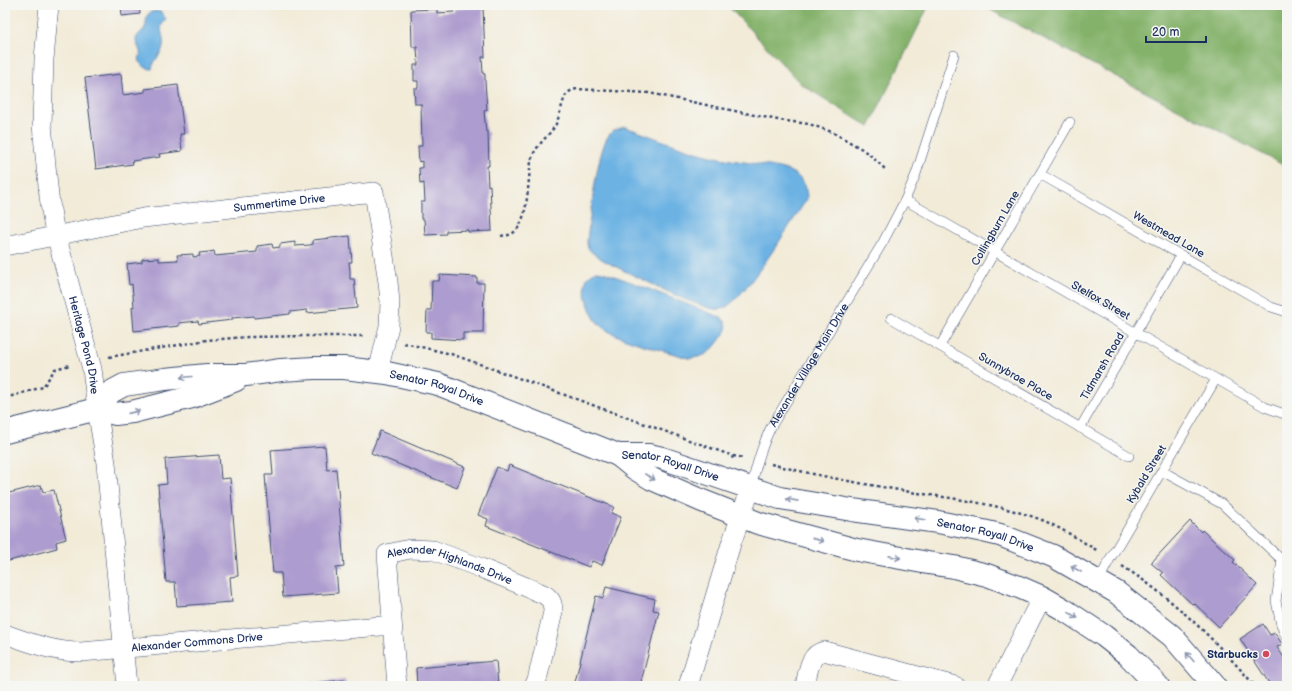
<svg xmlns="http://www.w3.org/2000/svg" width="1292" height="691" font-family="'Balsamiq Sans',sans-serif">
<rect width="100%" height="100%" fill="#f6f6f2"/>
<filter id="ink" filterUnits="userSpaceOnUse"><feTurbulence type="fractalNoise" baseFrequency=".025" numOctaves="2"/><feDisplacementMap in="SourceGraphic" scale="8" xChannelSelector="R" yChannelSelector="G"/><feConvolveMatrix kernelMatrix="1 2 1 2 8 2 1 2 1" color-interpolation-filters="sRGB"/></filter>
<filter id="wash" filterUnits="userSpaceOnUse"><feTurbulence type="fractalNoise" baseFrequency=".012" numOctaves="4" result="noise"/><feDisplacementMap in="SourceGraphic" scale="16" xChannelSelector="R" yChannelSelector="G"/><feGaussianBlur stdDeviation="0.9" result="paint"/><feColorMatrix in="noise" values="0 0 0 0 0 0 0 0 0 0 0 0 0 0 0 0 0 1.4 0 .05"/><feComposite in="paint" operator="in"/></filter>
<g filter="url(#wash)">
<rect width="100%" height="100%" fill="#f2ebd8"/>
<path fill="#84b26a" stroke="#507064" d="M727 5H929L869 127 801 84Z
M981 5H1287V167Z"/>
<path fill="#6cb2e3" stroke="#4470a0" d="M155 11 161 12 166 19C156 29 165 34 163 46 162 55 153 60 152 69 146 69 142 65 138 61 144 52 137 48 136 39 138 34 141 33 144 29 149 21 142 14 155 11Z
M625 127C652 136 679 148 707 155 726 160 745 162 764 165 773 167 783 168 791 172 802 177 807 188 807 199 793 219 741 306 721 309 705 312 651 283 633 275 623 270 595 258 589 249 587 246 587 244 587 240 590 219 597 150 609 135 613 130 618 129 625 127Z
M597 271 603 272 631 282 722 318 726 323 727 330C714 347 710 358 688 358 667 351 612 339 599 324 591 316 587 301 585 290 584 281 588 274 597 271Z"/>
<g id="blocks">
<path fill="#ad9ccf" d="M121 5H139L140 14 122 16Z
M483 7 485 57H482L483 74H485V81L487 110 484 111 486 132H488L489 166H487L488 186 490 185 492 231 468 232V230L446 231V234L425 235 424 219H421V202H425L424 183 420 184 419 168H422V161L419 162 418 146H422L421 104H415L414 88H418V81H414V65H418L417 47H412L411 10 437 9V13L454 12V9Z
M121 74 123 95 145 92V89L178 85 184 134H180L182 151 159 154 160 157 132 161 133 164 96 169 85 78Z
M350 236 352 262H349L350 271V279H354L357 308 307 313V310L290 312V314L254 318V316L232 318V320L206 323 199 324 198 321 179 323V326L134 331 132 307H134L132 284 129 285 127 264 142 262V259L159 258V261L178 260 177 255 193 254V257L200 256 199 253 209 252 214 251 215 256 257 252V246L272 244 273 248 280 247V244L295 242V246L310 245 313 244V240Z
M440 275 477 277V283H484L483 333H463V340L431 338V332H426L427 310H431L432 281H439Z
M380 431 465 467 457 488 371 453Z
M325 446 327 470 336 469 338 489 344 567 336 568 338 593 283 597 281 573H273L271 551 265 475H273L271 450Z
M219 455 221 479 230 478 238 576 230 577 232 602 177 606 175 582H166L158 485 167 484 165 459Z
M509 465 614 507 611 513 621 517 602 565 592 561 589 567 486 526 488 519 478 515 497 467 507 471Z
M41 485 43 492 54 490 66 539 56 542 57 548 5 562V494Z
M1190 521 1201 532 1202 530 1235 560 1233 562 1257 585 1219 627 1194 603 1192 604 1161 575 1163 573 1151 563Z
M606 587 655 599 653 610 659 611 640 686H574L596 596 603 598Z
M1263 624 1270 635 1275 633 1282 644 1277 647 1287 662V686H1271L1240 639Z
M496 661 498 684 474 686H417L416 668Z
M345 680 346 686H292V685Z"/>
</g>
</g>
<g filter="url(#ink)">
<use href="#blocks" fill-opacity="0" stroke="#3b4b70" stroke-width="1"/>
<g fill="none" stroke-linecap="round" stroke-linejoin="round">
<g stroke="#3b4b70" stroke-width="10">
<g id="service">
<path d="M1040 174 1271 307 1287 312"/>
<path d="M905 200 1265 407 1287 415"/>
<path d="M891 318 1129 456"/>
<path d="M940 346 1070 122"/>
<path d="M1080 428 1181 255"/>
<path d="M1162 471 1222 504 1282 560 1287 557"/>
<path id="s1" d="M751 488C756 466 761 447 771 427L883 242 905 200 916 174 954 55"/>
<path d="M1282 560 1276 601 1281 625 1287 639"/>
<path d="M1098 582 1110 559 1216 379"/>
</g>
</g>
<g stroke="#3b4b70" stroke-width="20">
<g id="minor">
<path id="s2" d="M49 5 44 59 42 125 49 196 53 223 92 369 97 409 106 463 127 686"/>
<path id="s3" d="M5 246 143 218 374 192 388 282 390 302 389 326 378 372"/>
<path id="s4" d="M5 634C30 643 54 652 81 652L392 625"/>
<path id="s5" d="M397 686 387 554 410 549 433 550 481 568 543 594C551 598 553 603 553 612L537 680 534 686"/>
<path d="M688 686 731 544 751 488"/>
<path d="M805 686C808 673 809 654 824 651L955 686"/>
<path d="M997 686 1042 597"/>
</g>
</g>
<g stroke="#3b4b70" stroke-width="24">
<g id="tertiary">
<path id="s6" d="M97 409 111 392 124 385 165 379 207 375H246L281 370 314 368H344L387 373 438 384 618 455 634 468 652 479 700 500 758 523 857 550 928 563 954 567 987 575 1019 587 1042 597 1063 609 1104 636 1128 655 1158 686"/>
<path d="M5 432 97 409 115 414 132 412 192 397 236 380"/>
<path id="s7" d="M618 455H649L662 458 780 498 852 510 938 522 983 531 1000 535 1053 556 1116 592 1172 636 1215 686"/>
</g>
</g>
<path stroke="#3b4b70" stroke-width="2.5" stroke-dasharray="3 3" stroke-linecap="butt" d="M501 236C505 235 509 236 513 233 530 222 527 176 532 158 536 145 548 137 555 126 560 116 561 106 565 97 567 92 572 90 577 89L649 93 778 120 809 124 832 132 862 149 870 155 885 169
M404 343 451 354 485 366 733 456 731 461
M109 357 207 340 248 337 309 336H366
M5 398 43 387 55 369 70 365
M733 456 744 458
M771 464C817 476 864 484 911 492 955 499 1000 504 1042 520 1061 528 1080 540 1098 551
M1122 566C1173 598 1216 641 1255 686"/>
<use href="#service" stroke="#fff" stroke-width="9"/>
<use href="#minor" stroke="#fff" stroke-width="19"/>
<use href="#tertiary" stroke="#fff" stroke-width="22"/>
</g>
<defs><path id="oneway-shaft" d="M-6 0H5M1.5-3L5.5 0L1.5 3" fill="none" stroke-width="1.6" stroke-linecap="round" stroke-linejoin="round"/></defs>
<g stroke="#8d97ae">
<use href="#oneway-shaft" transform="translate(186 377) rotate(175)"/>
<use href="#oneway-shaft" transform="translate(134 412) rotate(-13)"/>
<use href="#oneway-shaft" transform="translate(650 477) rotate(30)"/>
<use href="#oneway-shaft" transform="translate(792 500) rotate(-169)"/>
<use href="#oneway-shaft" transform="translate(920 519) rotate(-173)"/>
<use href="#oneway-shaft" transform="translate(818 540) rotate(16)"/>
<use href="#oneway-shaft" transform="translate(895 557) rotate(11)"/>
<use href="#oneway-shaft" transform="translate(1076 569) rotate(-150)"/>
<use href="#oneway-shaft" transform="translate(1073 615) rotate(32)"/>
<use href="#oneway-shaft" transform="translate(1190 657) rotate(-131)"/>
</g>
</g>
<circle fill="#d1495b" stroke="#f6f6f2" stroke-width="1.5" cx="1266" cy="654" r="4"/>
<g text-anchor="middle" stroke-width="3" stroke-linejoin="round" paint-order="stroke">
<g font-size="11" fill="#1b2f5e" stroke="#f6f6f2">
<text dy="4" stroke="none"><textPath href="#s3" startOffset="278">Summertime Drive</textPath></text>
<text transform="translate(995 228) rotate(-60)" y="4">Collingburn Lane</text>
<text transform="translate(1169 234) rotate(30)" y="4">Westmead Lane</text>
<text transform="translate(1101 300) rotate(30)" y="4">Stelfox Street</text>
<text dy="4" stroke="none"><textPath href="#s2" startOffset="345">Heritage Pond Drive</textPath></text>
<text dy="4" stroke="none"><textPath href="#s1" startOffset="137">Alexander Village Main Drive</textPath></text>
<text transform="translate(1102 366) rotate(-60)" y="4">Tidmarsh Road</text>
<text transform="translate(1016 376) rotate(30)" y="4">Sunnybrae Place</text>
<text dy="4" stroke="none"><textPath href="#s6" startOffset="353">Senator Royal Drive</textPath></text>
<text dy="4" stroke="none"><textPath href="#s7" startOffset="54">Senator Royall Drive</textPath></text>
<text transform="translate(1146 474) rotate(-59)" y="4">Kybald Street</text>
<text dy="4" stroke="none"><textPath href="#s7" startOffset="378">Senator Royall Drive</textPath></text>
<text dy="4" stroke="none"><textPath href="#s5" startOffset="198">Alexander Highlands Drive</textPath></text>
<text dy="4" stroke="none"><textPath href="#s4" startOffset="195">Alexander Commons Drive</textPath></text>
</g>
<g font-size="11" font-weight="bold" fill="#1b2f5e" stroke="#f6f6f2" text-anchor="end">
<text x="1258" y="658">Starbucks</text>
</g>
</g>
<rect width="1292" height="691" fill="none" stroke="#f6f6f2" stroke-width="20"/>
<path d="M1146 36v6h60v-6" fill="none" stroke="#1b2f5e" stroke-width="2"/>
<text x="1152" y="36" font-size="12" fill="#1b2f5e" stroke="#f6f6f2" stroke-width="3" paint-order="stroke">20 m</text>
</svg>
